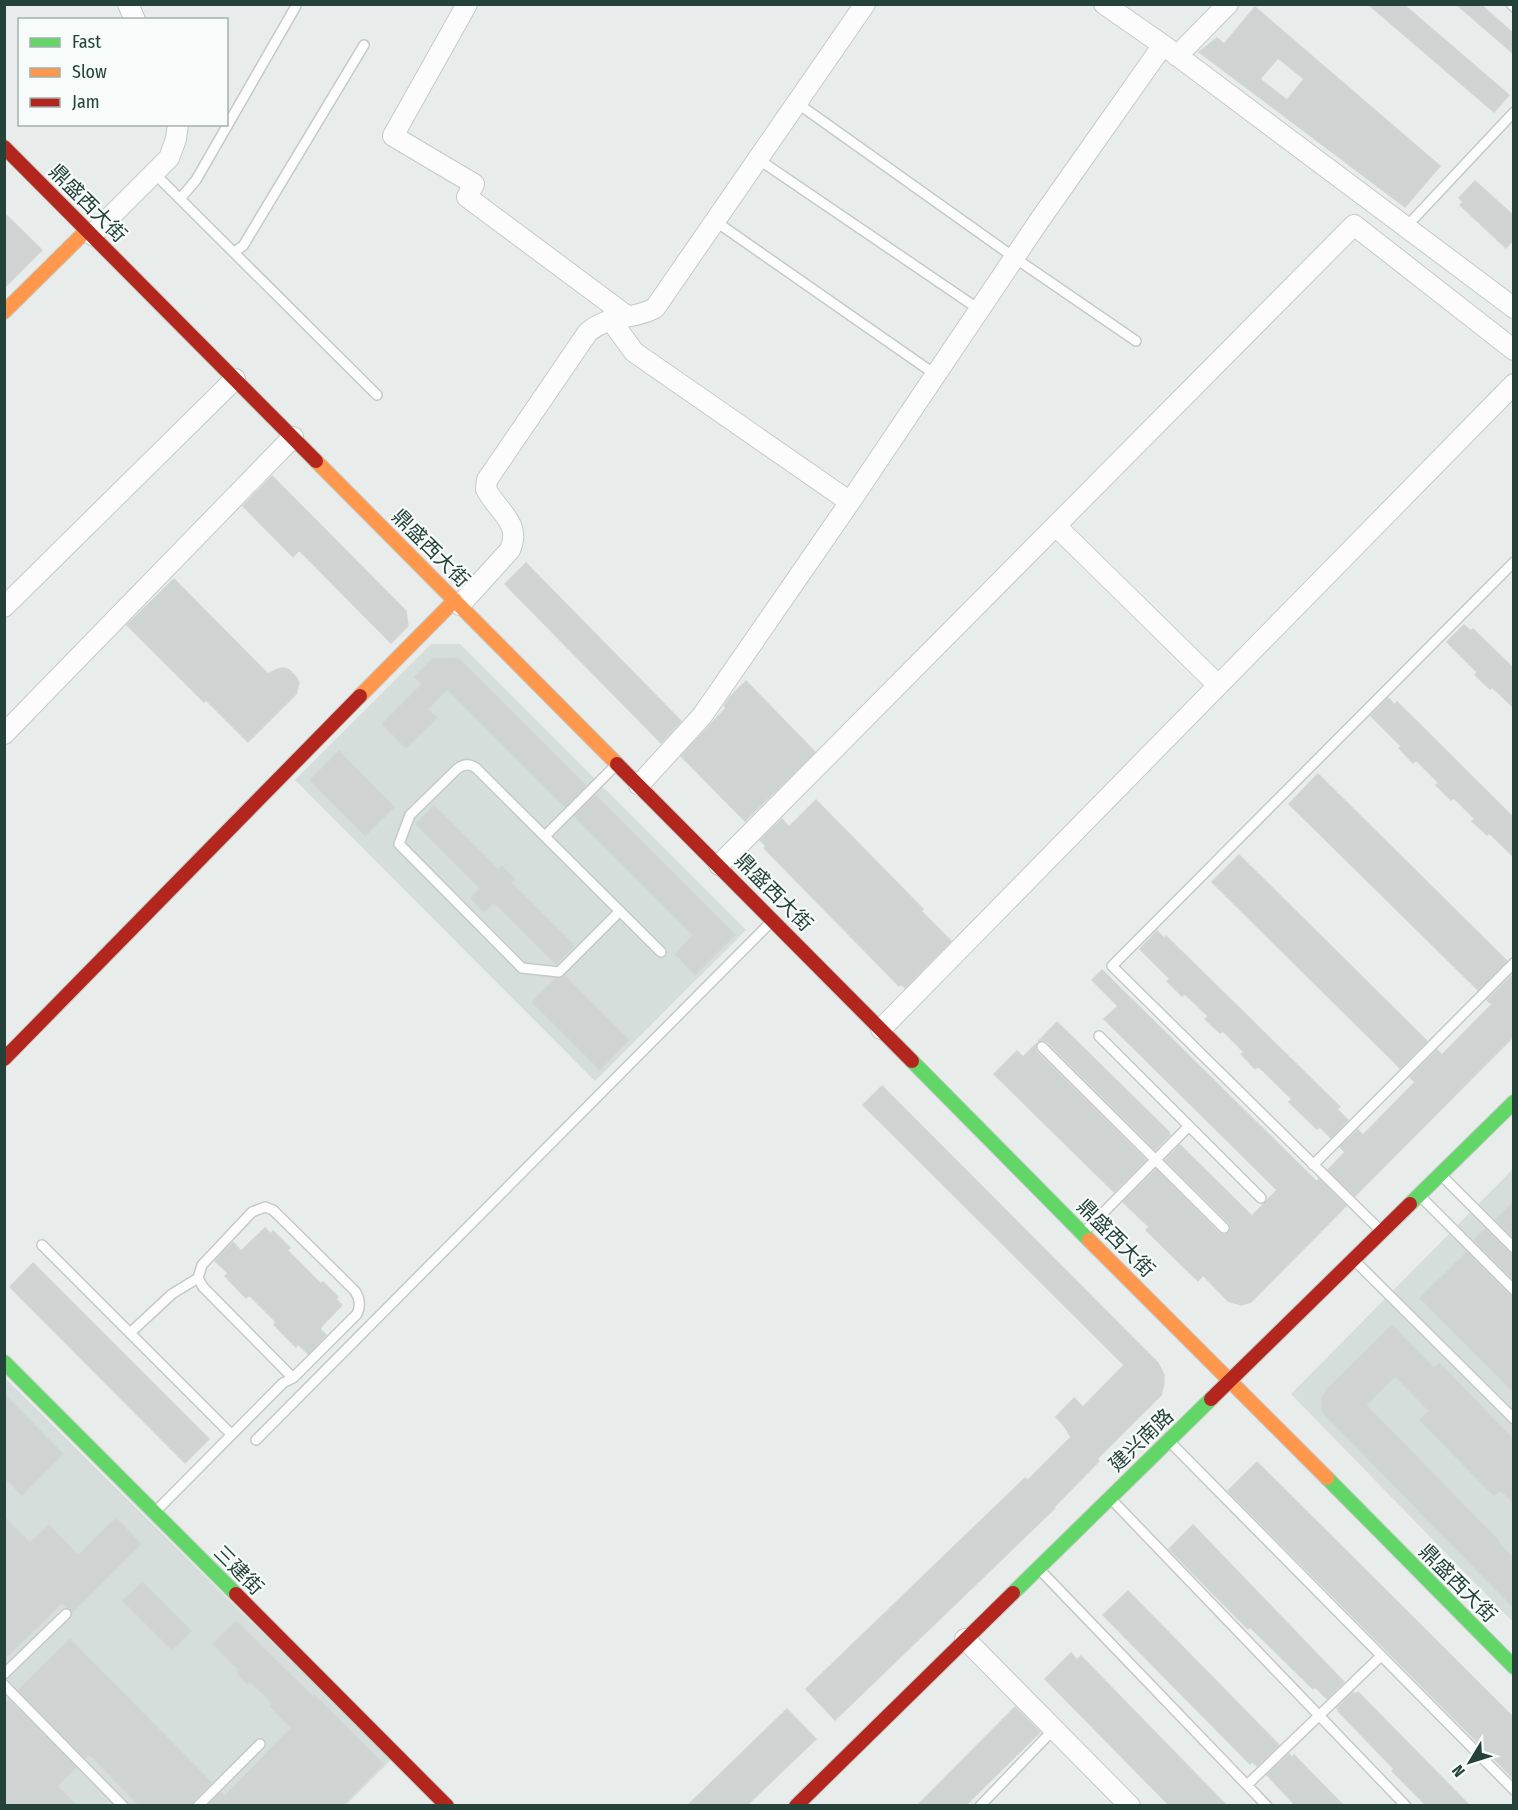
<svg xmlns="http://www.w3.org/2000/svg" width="1518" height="1810" font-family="'Fira Sans Condensed','Noto Sans SC',sans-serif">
<rect width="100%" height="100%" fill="#e8edeb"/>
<path fill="#d6dedb" d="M431 644H460L746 930 595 1081 295 780Z
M1513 1169V1622L1291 1394Z
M4 1377 391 1760 346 1805H5Z"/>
<path fill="#cfd4d2" stroke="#d1d6d4" stroke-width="1.5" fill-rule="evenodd" d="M1368 4H1403L1509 95 1494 112Z
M1456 4H1480L1514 34V54Z
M1255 7 1440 166 1405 207 1199 52 1217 38 1224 44ZM1278 58 1304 79 1287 100 1260 79Z
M1475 181 1514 216V239L1506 248 1460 205 1463 202 1459 198Z
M4 213 42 250 4 288Z
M272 476 406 611 408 626 391 643 299 550 293 557 243 506Z
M526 563 681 721 661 743 505 584Z
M174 579 268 674 278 669 284 668 289 670 297 678 299 683 296 694 248 742 206 700 204 702 127 625Z
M1464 625 1471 631 1473 629 1514 669V708L1492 687 1490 689 1475 675 1477 672 1447 642Z
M458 658 586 786 565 807 447 689 428 709 437 718 406 748 382 724 422 684 415 677 433 659Z
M746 681 815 752 745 821 681 756 726 708 724 706 730 697Z
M1388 698 1395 705 1397 702 1514 818V857L1489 833 1487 835 1472 821 1475 819 1454 798 1451 800 1436 785 1439 783 1416 760 1413 763 1399 748 1401 746 1371 716Z
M339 751 394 807 365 836 310 780Z
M1318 774 1507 961 1478 990 1289 804Z
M595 795 735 935 695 975 675 954 693 935 574 816Z
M816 800 923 909 921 911 951 941 905 988 901 984 899 986 764 848 766 846 760 840 782 819 789 827Z
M434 806 498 870 502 866 515 879 511 883 574 946 556 964 494 902 484 912 471 898 480 888 416 824Z
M1239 855 1427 1041 1400 1068 1212 882Z
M1157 931 1164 938 1166 936 1340 1107 1337 1109 1348 1120 1331 1138 1320 1127 1317 1129 1289 1102 1292 1099 1258 1066 1255 1069 1241 1054 1244 1052 1223 1031 1220 1033 1205 1019 1208 1016 1185 994 1182 996 1167 981 1170 979 1140 949Z
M1102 970 1317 1182 1319 1179 1346 1206 1251 1302 1241 1305 1235 1303 1228 1301 1203 1275 1198 1281 1146 1230 1149 1227 1123 1202 1156 1169 1219 1233 1225 1235 1229 1232 1231 1227 1229 1223 1165 1160 1180 1145 1252 1216 1277 1190 1104 1019 1118 1006 1092 980Z
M1514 973V1036L1355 1196 1328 1170 1345 1152 1340 1147 1358 1130 1363 1135 1415 1082 1410 1077 1437 1050 1442 1055 1492 1004 1487 1000Z
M565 976 629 1040 600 1070 532 1002 556 978H561Z
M1057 1022 1169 1132 1170 1135 1155 1150 1047 1042 1043 1040 1038 1042Z
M1037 1043 1035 1048 1037 1052 1146 1160 1114 1192 994 1074 1017 1051 1023 1057Z
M882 1086 1158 1363 1164 1375V1384L1161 1395 1097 1459 1099 1461 1054 1507 1055 1508 835 1720 806 1689 1025 1478 1028 1480 1071 1437 1065 1427 1056 1417 1074 1398 1083 1407 1124 1365 863 1105Z
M1514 1202V1238L1495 1220Z
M265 1228 271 1234 273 1231 290 1248 287 1250 321 1284 323 1282 338 1297 336 1299 342 1305 322 1326 320 1329 326 1335 308 1354 298 1344 296 1347 274 1325 276 1322 249 1295 246 1298 225 1276 228 1273 215 1261 233 1242 241 1251Z
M1485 1229 1509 1253 1514 1255V1280L1474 1240Z
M1467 1252 1509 1295 1514 1297V1393L1420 1298Z
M33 1263 209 1439 185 1463 10 1287Z
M1392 1325 1434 1368 1439 1363 1514 1440V1503L1500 1490 1494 1496 1420 1420 1429 1411 1395 1376 1366 1405 1499 1541 1498 1542 1514 1559V1608L1328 1418 1322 1410V1398L1327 1389Z
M4 1394 63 1454 22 1495 4 1477Z
M1257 1462 1514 1718V1779L1228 1491Z
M4 1517 30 1543 49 1525 78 1555 116 1518 141 1544 72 1612 62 1603 4 1659Z
M1193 1525 1344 1682 1327 1699 1315 1687 1313 1689 1250 1627 1248 1629 1169 1549Z
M142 1582 191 1631 172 1650 123 1601Z
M1128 1591 1279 1745 1257 1766 1252 1761 1250 1764 1103 1615Z
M236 1621 313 1697 314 1695 383 1764 342 1806H208L221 1792 225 1796 291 1728 270 1706 273 1704 250 1681 247 1684 237 1673 239 1670 213 1644Z
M70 1639 212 1783 193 1801 191 1806H140L89 1754 85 1758 18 1690Z
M1071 1653 1077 1660 1081 1656 1227 1806H1170L1045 1679Z
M1353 1692 1355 1694 1358 1692 1470 1806H1427L1392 1771 1394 1769 1338 1711 1339 1710 1337 1708Z
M9 1700 76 1767 57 1786 77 1806H4V1704Z
M1015 1707 1040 1732 965 1806H917Z
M787 1709 816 1739 746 1806H687Z
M1289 1754 1292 1758 1294 1755 1344 1806H1296L1267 1775Z"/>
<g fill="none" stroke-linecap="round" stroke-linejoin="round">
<g stroke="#c5cac8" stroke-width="12">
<path id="lane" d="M1511 4 1514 7
M797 103 1015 258 1136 341
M758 159 980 310
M154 173 377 395
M180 199 196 180 296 6
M715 221 936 375
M1406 227 1514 112
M234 252 243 246 364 45
M545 836 615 766
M620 911 559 972 522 968 399 844 410 815 457 769C463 764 469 763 476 768L661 952
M1099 1036 1261 1198
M1042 1047 1224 1228
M1313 1165 1514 963
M1441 1175 1514 1248
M1420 1196 1514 1290
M1380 1230 1112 966 1514 562
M1085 1231 1189 1126
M42 1245 231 1434
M1356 1262 1514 1419
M130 1333 172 1294 198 1278
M256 1440 770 923
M1169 1441 1514 1790
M1112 1500 1406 1806
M156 1511 283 1383 293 1378 357 1314C361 1306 360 1299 355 1291L273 1210 265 1207 252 1212 202 1265 198 1278 203 1287 293 1378
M1040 1570 1267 1806
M4 1674 66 1614
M4 1685 123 1806
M1247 1785 1381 1656
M198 1806 260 1744
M980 1806 1054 1729"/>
</g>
<g stroke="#c5cac8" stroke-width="22">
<path id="street" d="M128 4 135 20
M467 4 393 136 474 184 467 197 627 316
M1104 4 1163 45 1514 308
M1177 56 1228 4
M92 235 169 158 176 139 178 124
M610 319 634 352 850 502
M1056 526 1218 685
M460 605 510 550C522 523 498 512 486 489L487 480 588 332C612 313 631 321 655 308L865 4
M4 607 235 379
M4 734 293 437
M639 785 702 716 850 502 1039 221 1163 45
M719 865 1354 225 1514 350
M881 1029 1514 384
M965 1639 1130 1806"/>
</g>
<g stroke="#c3cbc8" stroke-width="16">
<path id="fast" d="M912 1061 1089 1240
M1410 1204 1514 1102
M4 1362 236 1594
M1327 1478 1514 1667
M1013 1593 1211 1399"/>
</g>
<g stroke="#c3cbc8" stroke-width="16">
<path id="slow" d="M4 312 87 230
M316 461 617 764
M360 696 455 600
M1089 1240 1327 1478"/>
</g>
<g stroke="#c3cbc8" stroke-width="16">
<path id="jam" d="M4 147 316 461
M617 764 912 1061
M4 1059 360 696
M1211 1399 1410 1204
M236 1594 447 1806
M796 1806 1013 1593"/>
</g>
<use href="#lane" stroke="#fcfcfc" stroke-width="9"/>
<use href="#street" stroke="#fcfcfc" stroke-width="20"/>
<use href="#fast" stroke="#63d668" stroke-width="14"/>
<use href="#slow" stroke="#ff974d" stroke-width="14"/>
<use href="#jam" stroke="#b3261e" stroke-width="14"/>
</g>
<g text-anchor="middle" stroke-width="4.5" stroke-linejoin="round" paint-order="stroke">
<g font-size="20" fill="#24423a" stroke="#f7fbf9">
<text transform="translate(88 203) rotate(45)" y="7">鼎盛西大街</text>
<text transform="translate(431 548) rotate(45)" y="7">鼎盛西大街</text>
<text transform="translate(774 892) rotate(45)" y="7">鼎盛西大街</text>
<text transform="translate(1116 1238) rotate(45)" y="7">鼎盛西大街</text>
<text transform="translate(1141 1440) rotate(-44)" y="7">建兴南路</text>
<text transform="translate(239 1570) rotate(45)" y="7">三建街</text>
<text transform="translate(1458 1583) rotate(45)" y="7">鼎盛西大街</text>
</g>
</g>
<rect width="1518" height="1810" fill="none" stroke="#24423a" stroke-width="12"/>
<rect x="18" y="18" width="210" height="108" fill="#f7fbf9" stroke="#a3b1ad" stroke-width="1.5"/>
<rect x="30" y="38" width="30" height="9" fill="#63d668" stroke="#a3b1ad" stroke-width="1.5"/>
<text x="72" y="48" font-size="18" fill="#24423a">Fast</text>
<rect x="30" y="68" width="30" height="9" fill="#ff974d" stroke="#a3b1ad" stroke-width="1.5"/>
<text x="72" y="78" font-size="18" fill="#24423a">Slow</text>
<rect x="30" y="98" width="30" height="9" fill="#b3261e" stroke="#a3b1ad" stroke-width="1.5"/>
<text x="72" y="108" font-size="18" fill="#24423a">Jam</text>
<g transform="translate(1470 1762) rotate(232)" stroke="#f7fbf9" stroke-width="4.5" paint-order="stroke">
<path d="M0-4.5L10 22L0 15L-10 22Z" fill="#24423a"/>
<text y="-9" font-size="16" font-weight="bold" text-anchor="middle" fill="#24423a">N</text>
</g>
</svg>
